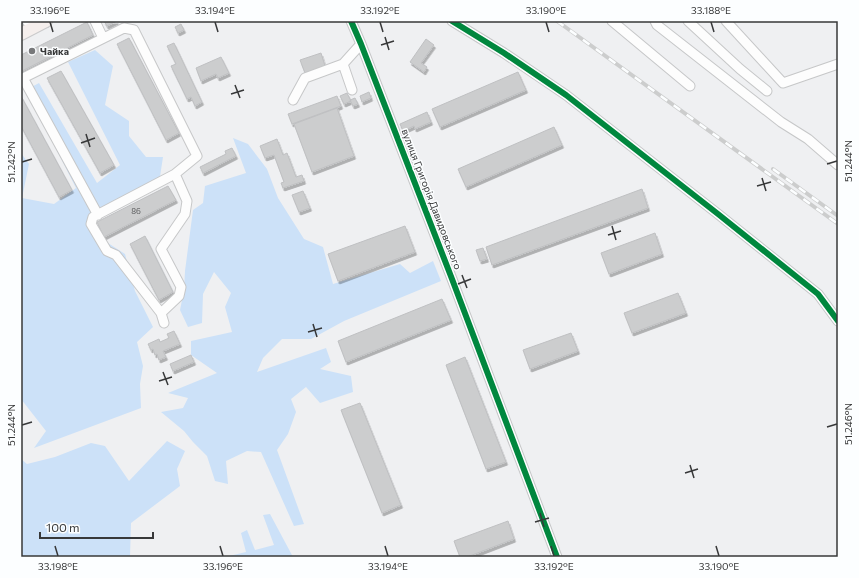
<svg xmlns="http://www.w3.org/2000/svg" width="859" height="578" font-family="Commissioner,sans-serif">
<defs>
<filter id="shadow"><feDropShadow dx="1.5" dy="3" stdDeviation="0" flood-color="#0004"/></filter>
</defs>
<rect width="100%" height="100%" fill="#eff0f2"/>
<path fill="#cce1f8" d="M95 50 113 66 105 105 129 121V136L146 157H163L159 183 91 219V232L125 254 135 291 153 327 137 342 143 366 140 384 141 408 34 448 46 431 21 399V153L29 164 22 198 54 204 76 188 26 90 39 83 97 183 120 165 68 62Z
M233 138 248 144 267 169 278 198 304 239 323 247 333 284 400 264 410 273 433 261 441 281 344 321 311 339H282L263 358 257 372 326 348 331 362 320 369 351 376 353 392 320 403 306 387 291 399 296 412 288 434 277 450 304 524 294 526 261 452 247 451 226 461 228 484 215 481 207 456 193 442 184 431 161 412 183 408 188 398 168 393 217 373 191 355V341L232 332 225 307 231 293 214 272 203 294 202 323 188 327 180 310 184 290 185 271 193 210 203 203 205 186 246 173Z
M167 441 185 451 177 469 180 486 131 523 130 557H21V459L27 464 55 457 91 443 105 446 129 481Z
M270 514 293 557H225L246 552 241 533 247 530 255 550 274 545 263 515Z"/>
<path fill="#cccdce" stroke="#bfc0c2" filter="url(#shadow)" d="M104 21H117L107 26Z
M87 22 93 35 22 71 21 69V55Z
M181 24 184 30 178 33 175 27Z
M129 38 179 133 166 140 117 44Z
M426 39 434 45 421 63 427 67 424 72 410 62Z
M174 43 202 102 195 106 191 97 187 99 171 66 176 64 167 46Z
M321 53 325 66 305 73 300 60Z
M221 57 229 73 218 78 216 74 201 81 196 68Z
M61 71 114 165 100 173 47 78Z
M518 72 526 90 440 127 432 109Z
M369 92 371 98 362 102 360 96Z
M347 93 351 101 344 104 340 96Z
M21 96 72 190 59 197 21 126Z
M337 96 341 106 292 124 288 114Z
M355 98 358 104 353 106 350 100Z
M337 108 354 156 312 172 294 124Z
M427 112 431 122 415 129 414 126 403 131 400 124Z
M554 127 562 145 466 187 458 169Z
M277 139 283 155 287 153 296 177 302 175 304 181 283 188 281 183 284 182 274 155 265 158 260 146Z
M232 148 236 156 203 173 200 167 226 154 225 151Z
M168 186 176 200 104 237 97 222Z
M642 189 648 208 492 265 486 247Z
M303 191 310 208 299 212 292 195Z
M405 226 415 252 338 281 328 254Z
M655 233 662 254 609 274 601 253Z
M145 236 173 292 159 300 130 244Z
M483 248 487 259 480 261 476 250Z
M678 293 686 313 632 333 624 313Z
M442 299 451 320 346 362 338 341Z
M174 331 180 344 163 351 166 357 159 360 157 354 155 355 153 349 151 350 148 344 159 339 160 342 169 338 167 334Z
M571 333 578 351 530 369 523 350Z
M191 355 194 362 173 371 170 364Z
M465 357 506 462 486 469 446 365Z
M360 403 401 505 382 513 341 410Z
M508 521 514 539 467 557H460L454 541Z"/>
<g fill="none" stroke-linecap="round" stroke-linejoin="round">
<g stroke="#c6c7c8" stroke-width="11">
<path id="minor" d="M27 21 32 28
M95 21 103 38
M351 21 361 44 452 279 557 557
M452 21 504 53 566 95 718 214 818 294 838 321
M612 21 690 86
M655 21 657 25 781 122 808 139 838 165
M688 21 740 69 767 91
M726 21 783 83 838 64
M343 64 352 90
M21 78H23L124 28 134 30 197 156 175 174 93 217 91 224 107 251 116 255 161 313 164 323
M23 78 98 215
M293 100 305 78 343 64 361 44
M161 313 179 296 181 287 161 249 185 214 187 201 175 174"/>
</g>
<g stroke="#cacacb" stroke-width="14">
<path id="major" d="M21 34 46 21"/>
</g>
<use href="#minor" stroke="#fdfdfd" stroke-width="9"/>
<use href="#major" stroke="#f5efed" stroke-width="12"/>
<g stroke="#cccdcd" stroke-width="4">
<path id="rail" d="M557 21 838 224
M773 169 838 216"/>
</g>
<use href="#rail" stroke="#fcfeff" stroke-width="2.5" stroke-dasharray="8" stroke-linecap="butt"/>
<g stroke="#fcfeff" stroke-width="8">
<path id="cycleway" d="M351 21 361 44 452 279 557 557
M452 21 504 53 566 95 718 214 818 294 838 321"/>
</g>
<use href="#cycleway" stroke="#00873e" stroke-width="6"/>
</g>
<path fill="none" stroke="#373839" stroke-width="1.5" d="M50 22 53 32M215 22 218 32M380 22 383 32M546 22 549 32M711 22 714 32M385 37 389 50M381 45 394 41M235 85 240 98M231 94 244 90M86 134 90 147M81 143 95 138M22 162 32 159M827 164 837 161M762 178 766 191M757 186 771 182M612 226 616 240M608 235 621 231M462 275 467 288M458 284 471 279M313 324 317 337M308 332 322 328M163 372 168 385M159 381 172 377M22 425 32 422M827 427 837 424M690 465 694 478M685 473 698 469M540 513 544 527M535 522 549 518M55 546 58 556M220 546 223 556M385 546 388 556M551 546 554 556M716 546 719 556"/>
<circle fill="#77787a" stroke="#fcfeff" stroke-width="1.5" cx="32" cy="51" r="4"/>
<g text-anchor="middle" stroke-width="3" stroke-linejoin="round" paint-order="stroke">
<g font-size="8" fill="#5c5d5e">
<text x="136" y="214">86</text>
</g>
<g font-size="10" font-weight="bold" fill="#373839" stroke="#fcfeff" text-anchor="start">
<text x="40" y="55">Чайка</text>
</g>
<g font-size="10" fill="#373839" stroke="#fcfeff">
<text transform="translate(432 199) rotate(69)" y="4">вулиця Григорія Давидовського</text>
</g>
</g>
<rect width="859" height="578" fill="none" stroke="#fcfeff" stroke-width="44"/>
<path d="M40 532v6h113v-6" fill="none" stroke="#373839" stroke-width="2"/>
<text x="46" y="532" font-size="12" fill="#373839" stroke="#fcfeff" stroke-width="3" paint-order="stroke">100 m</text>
<rect x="22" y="22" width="815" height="534" fill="none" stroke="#373839" stroke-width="1.5"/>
<g font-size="10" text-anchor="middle" fill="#373839">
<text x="50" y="14">33.196°E</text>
<text x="215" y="14">33.194°E</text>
<text x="380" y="14">33.192°E</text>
<text x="546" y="14">33.190°E</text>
<text x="711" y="14">33.188°E</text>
<text transform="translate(848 161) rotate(-90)" y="4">51.244°N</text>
<text transform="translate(11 162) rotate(-90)" y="4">51.242°N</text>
<text transform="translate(848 424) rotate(-90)" y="4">51.246°N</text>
<text transform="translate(11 425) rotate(-90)" y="4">51.244°N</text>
<text x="58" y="570">33.198°E</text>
<text x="223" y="570">33.196°E</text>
<text x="388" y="570">33.194°E</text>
<text x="554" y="570">33.192°E</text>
<text x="719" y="570">33.190°E</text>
</g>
</svg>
